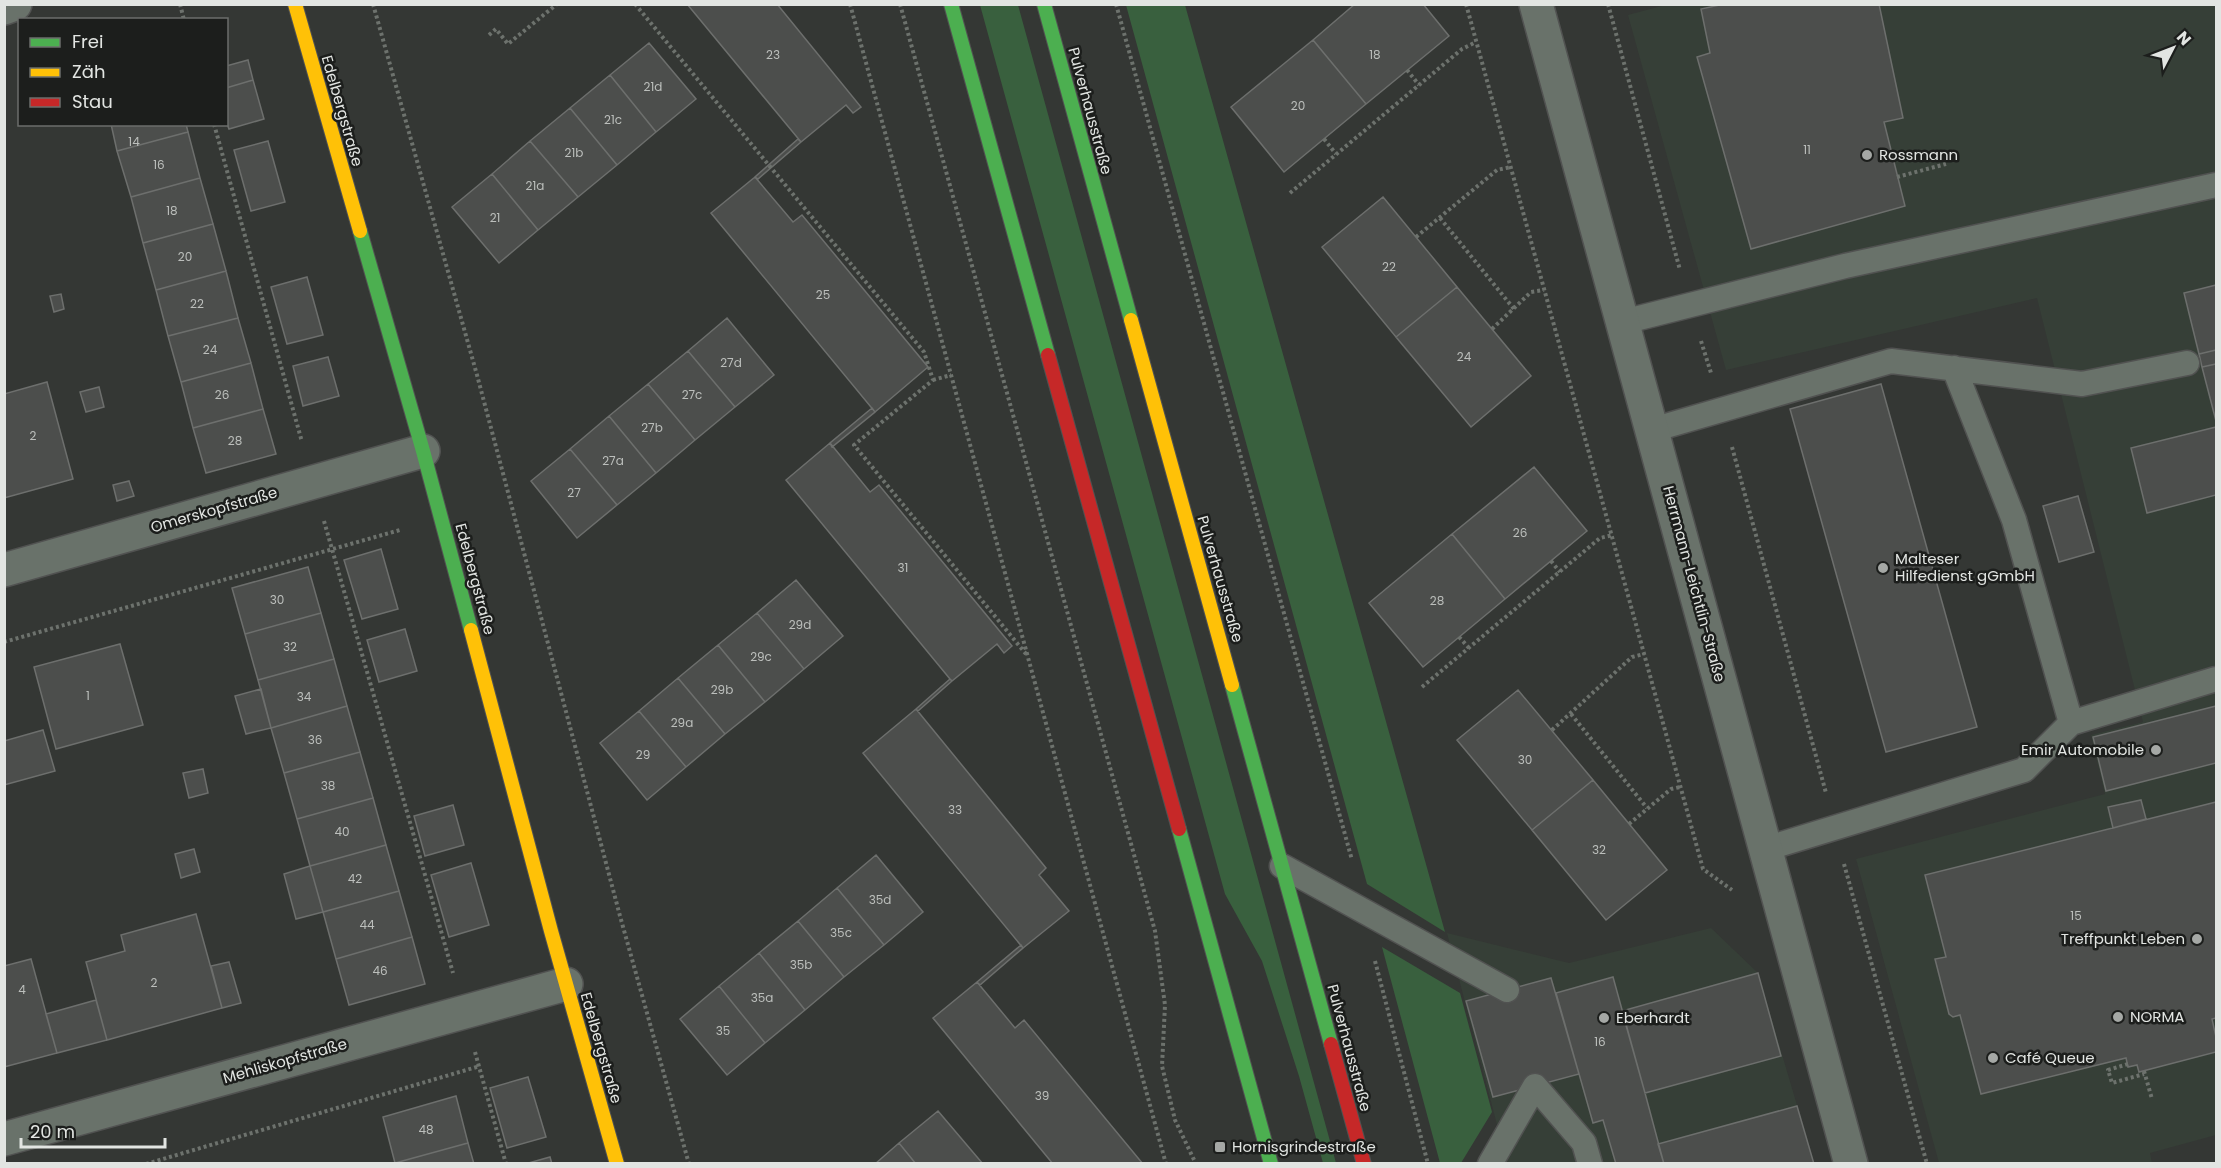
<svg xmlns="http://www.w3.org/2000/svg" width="2221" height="1168" font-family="Poppins,sans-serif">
<rect width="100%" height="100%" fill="#343734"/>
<path fill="#363f37" d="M1669 4 2216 5V1135L2150 1153 2152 1163H1939L1856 859 2105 794 2091 735 2143 722 2037 298 1726 370 1628 15Z
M1711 928 1758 973 1814 1163H1507L1447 933 1569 963Z"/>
<path fill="#39603e" d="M980 5H1018L1336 1163H1323L1299 1076 1262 961 1225 894Z
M1126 5H1185L1445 932 1367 884Z
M1382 947 1460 993 1492 1112 1461 1163H1440Z"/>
<path fill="#4c4e4c" stroke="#6d6f6d" stroke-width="1.5" d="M687 4H777L861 107 853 113 846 105 801 142Z
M1355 4H1423L1449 36 1366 104 1313 40Z
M1724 4H1879L1903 118 1884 122 1905 206 1751 249 1697 57 1710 53 1701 9Z
M1313 40 1366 104 1284 172 1231 107Z
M649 43 696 99 656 132 610 75Z
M248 60 253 80 226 88V66Z
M610 75 656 132 617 165 570 108Z
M253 80 264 119 229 129 226 121V88Z
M570 108 617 165 578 197 530 141Z
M111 124H186L188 132 117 151Z
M188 132 200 178 131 197 117 151Z
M798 139 801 142 758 179 755 177Z
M268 141 285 202 251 211 234 150Z
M530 141 578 197 538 230 492 174Z
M492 174 538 230 499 263 452 207Z
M755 177 793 222 802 215 928 367 875 412 711 213Z
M200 178 213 224 143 243 131 197Z
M1383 197 1457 287 1396 337 1322 247Z
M213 224 226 271 156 290 143 243Z
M226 271 238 318 168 336 156 290Z
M307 277 323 335 287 344 271 287Z
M2216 285V350L2199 354 2184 293Z
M1457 287 1531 376 1471 427 1396 337Z
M61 294 64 309 54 312 50 296Z
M238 318 251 363 181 382 168 336Z
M727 318 774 375 735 407 688 351Z
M2216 350V364L2202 367 2199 354Z
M688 351 735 407 695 440 648 384Z
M328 357 339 396 303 406 293 366Z
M251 363 263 409 193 428 181 382Z
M2216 364V421L2202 367Z
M47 382 73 479 4 498V394Z
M648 384 695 440 656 473 609 416Z
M1881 384 1977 727 1886 752 1790 409Z
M99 387 104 407 86 412 80 392Z
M872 408 875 412 832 447 830 443Z
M263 409 276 454 206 473 193 428Z
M609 416 656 473 617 505 570 449Z
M2216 427V495L2147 513 2131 448Z
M830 443 870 492 879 485 1012 646 1004 653 997 644 952 681 950 679 786 480Z
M570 449 617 505 577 538 531 481Z
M1534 467 1587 531 1505 599 1452 534Z
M129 481 134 496 117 501 113 485Z
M2078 496 2094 552 2059 562 2043 506Z
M1452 534 1505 599 1423 667 1369 603Z
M381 549 398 609 362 619 344 560Z
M308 567 321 613 245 634 232 588Z
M796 580 843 636 804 669 757 613Z
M321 613 334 659 258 680 245 634Z
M757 613 804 669 765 702 718 645Z
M405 629 417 671 379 682 367 640Z
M120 644 143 725 56 749 34 667Z
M718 645 765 702 725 734 678 678Z
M334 659 347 706 271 728 258 680Z
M678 678 725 734 686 767 639 711Z
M950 679 952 681 918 711 916 709Z
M261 689 271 728 246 734 235 696Z
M1518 690 1593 780 1532 830 1457 740Z
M347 706 360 752 284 773 271 728Z
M2216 706V763L2106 791 2093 737Z
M916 709 1046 868 1039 875 1069 911 1023 948 863 753Z
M639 711 686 767 647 800 600 743Z
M43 730 55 771 4 785V741Z
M360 752 373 798 297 819 284 773Z
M203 769 208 793 189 798 183 773Z
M1593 780 1667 870 1606 920 1532 830Z
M373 798 386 845 310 866 297 819Z
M2141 800 2146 819 2113 828 2108 807Z
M2216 802V1018L2212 1019 2216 1037V1052L2139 1072 2137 1065 2128 1067 2126 1058 1981 1094 1960 1015 1953 1017 1949 1014 1935 959 1946 957 1925 875Z
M453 805 464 845 425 856 414 816Z
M386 845 399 891 323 912 310 866Z
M194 849 200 872 181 878 175 854Z
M876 855 923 912 884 945 837 888Z
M471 863 489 925 449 937 431 875Z
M310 866 323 912 296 919 284 874Z
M837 888 884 945 844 977 798 921Z
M399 891 412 937 336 959 323 912Z
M196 914 222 1008 107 1040 86 962 125 951 121 935Z
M798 921 844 977 805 1010 759 953Z
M412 937 425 984 349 1005 336 959Z
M1021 945 1023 948 980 985 977 982Z
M759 953 805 1010 765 1043 719 986Z
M31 959 57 1053 4 1067V966Z
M229 962 241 1003 222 1008 211 966Z
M1758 973 1781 1056 1645 1093 1622 1011Z
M1613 977 1645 1093 1664 1164H1616L1603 1120 1593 1123 1556 993Z
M1551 978 1579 1074 1493 1097 1466 1001Z
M977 982 1015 1028 1024 1020 1143 1164H1053L933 1018Z
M719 986 765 1043 727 1075 680 1019Z
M96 1000 107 1040 57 1053 46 1014Z
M528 1077 546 1137 507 1148 490 1088Z
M456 1096 468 1143 395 1163 383 1117Z
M1797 1106 1814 1164H1664L1658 1144Z
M938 1111 983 1164H916L899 1143Z
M468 1143 474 1164H395V1163Z
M899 1143 916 1164H875Z
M550 1157 552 1164H525Z"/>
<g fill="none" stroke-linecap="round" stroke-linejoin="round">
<g stroke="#515251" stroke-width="27">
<path id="lane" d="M1623 322 1845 266 2216 185
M1652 430 1891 361 2082 384 2187 363
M2071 723 2216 679
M1765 849 2024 770 2071 723 2014 520 1954 368
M1282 866 1507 990
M1490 1164 1535 1086 1584 1143 1590 1164"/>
</g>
<g stroke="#515251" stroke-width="36">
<path id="street" d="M1536 4 1851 1164
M4 8 15 4
M4 570 423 451
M4 1139 566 984"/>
</g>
<g stroke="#515251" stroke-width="16">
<path id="fast" d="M951 4 1048 355
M1044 4 1131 320
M360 231 423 451 471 630
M1232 685 1331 1044
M1179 829 1271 1164"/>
</g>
<g stroke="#515251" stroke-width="16">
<path id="slow" d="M295 4 360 231
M1131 320 1232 685
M471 630 551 931 617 1164"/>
</g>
<g stroke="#515251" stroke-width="16">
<path id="jam" d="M1048 355 1179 829
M1331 1044 1364 1164"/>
</g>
<path stroke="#6d726d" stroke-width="4" stroke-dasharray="3 3" stroke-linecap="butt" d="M180 4 184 20
M373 4 477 375 620 916 689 1164
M635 4 924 352 933 380 854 445 1026 654
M850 4 1166 1164
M900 4 1155 931 1165 1005 1162 1066 1175 1120 1196 1164
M1116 4 1352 860
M1466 4 1703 869 1732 890
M1608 4 1680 270
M489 35 496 29 508 44 557 4
M1407 70 1419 85
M214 124 302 442
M1324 139 1336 154
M1897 177 1946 164
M1290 193 1462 49 1476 42
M1440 218 1514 309
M1416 237 1497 170 1511 167
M1492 329 1531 292 1544 290
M1701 341 1711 373
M933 380 951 375
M1732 447 1826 793
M324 521 453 973
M1551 561 1560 572
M1459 637 1469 648
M4 642 400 530
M1422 687 1600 538 1613 535
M1571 714 1647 808
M1552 730 1632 657 1644 654
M1629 824 1671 789 1680 787
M1844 864 1927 1164
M1375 961 1428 1164
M475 1052 506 1164
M2128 1064 2108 1070 2112 1083 2144 1074
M2144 1071 2152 1099
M146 1164 480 1066"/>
<use href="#lane" stroke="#69726a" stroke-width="24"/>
<use href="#street" stroke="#69726a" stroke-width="33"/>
<use href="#fast" stroke="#4caf50" stroke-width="14"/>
<use href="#slow" stroke="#ffc107" stroke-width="14"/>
<use href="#jam" stroke="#c62828" stroke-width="14"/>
</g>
<g fill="#a5a8a5" stroke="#1c1e1c" stroke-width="2">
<circle cx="1867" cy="155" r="6"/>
<circle cx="1883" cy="568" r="6"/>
<circle cx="2156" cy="750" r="6"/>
<circle cx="2197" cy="939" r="6"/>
<circle cx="2118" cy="1017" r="6"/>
<circle cx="1604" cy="1018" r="6"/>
<circle cx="1993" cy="1058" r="6"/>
<rect x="1214" y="1141" width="12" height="12" rx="3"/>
</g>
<g text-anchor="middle" stroke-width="5" stroke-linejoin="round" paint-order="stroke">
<g font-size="12" fill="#bcbfbc">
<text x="773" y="59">23</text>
<text x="1375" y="59">18</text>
<text x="653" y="91">21d</text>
<text x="1298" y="110">20</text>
<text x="613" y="124">21c</text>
<text x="134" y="146">14</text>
<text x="1807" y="154">11</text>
<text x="574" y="157">21b</text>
<text x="159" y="169">16</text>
<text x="535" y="190">21a</text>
<text x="172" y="215">18</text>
<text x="495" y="222">21</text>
<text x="185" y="261">20</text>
<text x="1389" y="271">22</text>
<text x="823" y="299">25</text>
<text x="197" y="308">22</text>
<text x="210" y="354">24</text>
<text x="1464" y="361">24</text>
<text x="731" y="367">27d</text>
<text x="222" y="399">26</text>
<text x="692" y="399">27c</text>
<text x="652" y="432">27b</text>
<text x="33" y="440">2</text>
<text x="235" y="445">28</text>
<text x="613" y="465">27a</text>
<text x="574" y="497">27</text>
<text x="1520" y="537">26</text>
<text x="903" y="572">31</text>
<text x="277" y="604">30</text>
<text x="1437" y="605">28</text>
<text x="800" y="629">29d</text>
<text x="290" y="651">32</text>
<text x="761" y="661">29c</text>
<text x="722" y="694">29b</text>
<text x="88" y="700">1</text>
<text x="304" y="701">34</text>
<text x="682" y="727">29a</text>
<text x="315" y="744">36</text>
<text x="643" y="759">29</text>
<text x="1525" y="764">30</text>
<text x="328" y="790">38</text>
<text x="955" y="814">33</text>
<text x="342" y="836">40</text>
<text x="1599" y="854">32</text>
<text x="355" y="883">42</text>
<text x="880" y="904">35d</text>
<text x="2076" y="920">15</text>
<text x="367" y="929">44</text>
<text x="841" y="937">35c</text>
<text x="801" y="969">35b</text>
<text x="380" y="975">46</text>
<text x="154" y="987">2</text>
<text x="22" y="994">4</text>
<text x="762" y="1002">35a</text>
<text x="723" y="1035">35</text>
<text x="1600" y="1046">16</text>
<text x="1042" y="1100">39</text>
<text x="426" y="1134">48</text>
</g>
<g font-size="15" fill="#e2e5e2" stroke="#1c1e1c">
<text transform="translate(342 111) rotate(74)" y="5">Edelbergstraße</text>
<text transform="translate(1090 111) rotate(75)" y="5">Pulverhausstraße</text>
<text transform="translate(214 510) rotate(-16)" y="5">Omerskopfstraße</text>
<text transform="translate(475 579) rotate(75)" y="5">Edelbergstraße</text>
<text transform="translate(1220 579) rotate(74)" y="5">Pulverhausstraße</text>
<text transform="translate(1694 584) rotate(75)" y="5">Herrmann-Leichtlin-Straße</text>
<text transform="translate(601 1048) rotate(74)" y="5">Edelbergstraße</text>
<text transform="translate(1349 1048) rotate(75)" y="5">Pulverhausstraße</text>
<text transform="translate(285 1061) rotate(-16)" y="5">Mehliskopfstraße</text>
</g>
<g font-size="15" fill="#e2e5e2" stroke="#1c1e1c" text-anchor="start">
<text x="1879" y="160">Rossmann</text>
<text x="1895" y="564">Malteser<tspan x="1895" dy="17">Hilfedienst gGmbH</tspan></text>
<text x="2144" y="755" text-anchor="end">Emir Automobile</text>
<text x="2185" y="944" text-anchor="end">Treffpunkt Leben</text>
<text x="2130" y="1022">NORMA</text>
<text x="1616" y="1023">Eberhardt</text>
<text x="2005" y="1063">Café Queue</text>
<text x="1232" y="1152">Hornisgrindestraße</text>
</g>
</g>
<rect width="2221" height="1168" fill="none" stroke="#e2e5e2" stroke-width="12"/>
<rect x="18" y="18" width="210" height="108" fill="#1c1e1c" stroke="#6b6e6b" stroke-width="1.5"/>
<rect x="30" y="38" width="30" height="9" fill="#4caf50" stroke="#6b6e6b" stroke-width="1.5"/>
<text x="72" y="48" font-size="18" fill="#e2e5e2">Frei</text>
<rect x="30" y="68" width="30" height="9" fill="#ffc107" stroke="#6b6e6b" stroke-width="1.5"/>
<text x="72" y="78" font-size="18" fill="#e2e5e2">Zäh</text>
<rect x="30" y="98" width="30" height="9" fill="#c62828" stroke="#6b6e6b" stroke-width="1.5"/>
<text x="72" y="108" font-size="18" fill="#e2e5e2">Stau</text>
<g transform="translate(2173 48) rotate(48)" stroke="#1c1e1c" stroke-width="4.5" paint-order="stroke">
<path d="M0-4.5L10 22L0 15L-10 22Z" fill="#e2e5e2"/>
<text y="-9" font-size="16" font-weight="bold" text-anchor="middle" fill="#e2e5e2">N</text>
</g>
<path d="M21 1138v9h144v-9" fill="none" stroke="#e2e5e2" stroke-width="3"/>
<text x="30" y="1138" font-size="18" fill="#e2e5e2" stroke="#1c1e1c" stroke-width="4.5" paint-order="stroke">20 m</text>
</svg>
